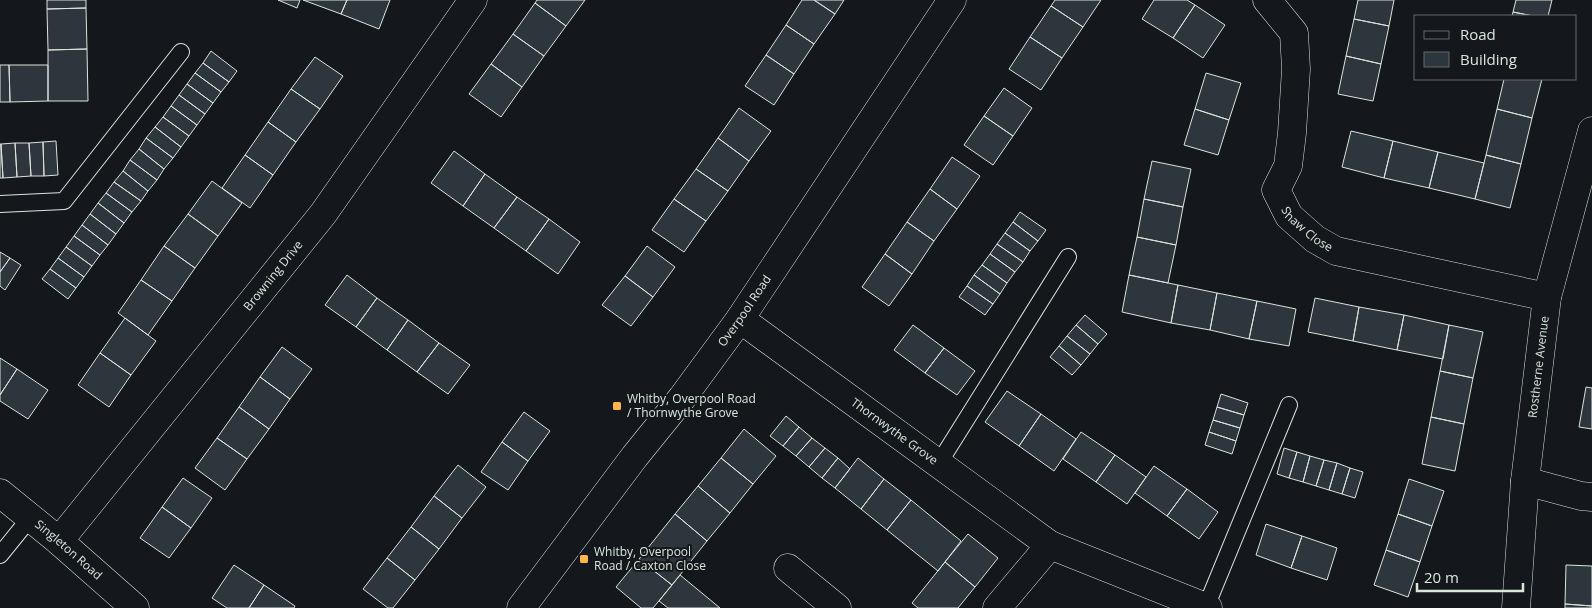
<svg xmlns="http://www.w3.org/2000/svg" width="1592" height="608" font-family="'Open Sans',sans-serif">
<rect width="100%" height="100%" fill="#14181c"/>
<path fill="#2c363c" stroke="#d8e6dc" d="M47 0H86V8L47 9Z
M278 0H300L297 8Z
M303 0H347L341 14Z
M347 0H390L379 29 341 14Z
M537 0H585L566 26 535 3Z
M802 0H814L835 14 814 44 786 25Z
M814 0H844L835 14Z
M1055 0H1101L1083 27 1051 6Z
M1154 0H1187L1195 5 1173 38 1142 19Z
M1358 0H1394L1389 26 1354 19Z
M1516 0H1552L1548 16H1533L1513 12Z
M535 3 566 26 544 56 513 34Z
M1195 5 1225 25 1203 58 1173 38Z
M1051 6 1083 27 1062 58 1030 37Z
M86 8 87 49 48 50 47 9Z
M1513 12 1533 16H1512Z
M1354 19 1389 26 1381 64 1346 56Z
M786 25 814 44 794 74 766 55Z
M513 34 544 56 522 87 491 64Z
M1030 37 1062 58 1041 90 1009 69Z
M87 49 88 101H48V50Z
M211 51 237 71 229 82 203 63Z
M766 55 794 74 774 105 745 86Z
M1346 56 1381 64 1373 101 1338 94Z
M315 57 343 76 320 109 291 89Z
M203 63 229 82 221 92 195 73Z
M491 64 522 87 501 117 469 94Z
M0 65H9L10 102H0Z
M9 65H48V101L10 102Z
M195 73 221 92 213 103 187 84Z
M1206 73 1241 83 1229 120 1195 109Z
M1504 79H1542L1532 118 1497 109Z
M187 84 213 103 205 114 179 95Z
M1004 88 1032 108 1013 136 984 116Z
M291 89 320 109 296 142 268 122Z
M179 95 205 114 197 125 171 106Z
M171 106 197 125 189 136 163 117Z
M739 108 771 131 749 161 718 138Z
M1195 109 1229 120 1218 155 1184 145Z
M1497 109 1532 118 1521 164 1486 155Z
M984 116 1013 136 993 165 964 145Z
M163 117 189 136 181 147 155 127Z
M268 122 296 142 273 175 245 155Z
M155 127 181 147 173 158 146 138Z
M1351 131 1393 141 1384 178 1342 167Z
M146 138 173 158 164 169 139 149Z
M718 138 749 161 728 191 696 169Z
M56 141 58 175 44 176 43 142Z
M1393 141 1438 152 1429 188 1384 178Z
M43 142 44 176H31L29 143Z
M15 143H29L31 176 17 177Z
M15 143 17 177 3 178 1 144Z
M0 144H1L3 178H0Z
M139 149 164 169 157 180 130 160Z
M454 151 485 174 463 206 431 183Z
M1438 152 1484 163 1475 199 1429 188Z
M245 155 273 175 250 208 222 188Z
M1486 155 1521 164 1510 208 1475 199Z
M952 157 980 176 957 209 930 189Z
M130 160 157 180 148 191 123 171Z
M1152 161 1191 169 1183 207 1144 199Z
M696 169 728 191 706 221 674 199Z
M123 171 148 191 141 201 114 182Z
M485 174 517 197 494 228 463 206Z
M212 181 242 203 218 236 188 214Z
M114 182 141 201 132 212 106 193Z
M930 189 957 209 934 241 907 222Z
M106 193 132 212 124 223 98 203Z
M517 197 549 219 526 251 494 228Z
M674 199 706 221 684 252 652 230Z
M1144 199 1183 207 1176 245 1137 237Z
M98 203 124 223 116 234 90 214Z
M1020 212 1046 230 1038 241 1013 222Z
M90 214 116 234 108 245 82 225Z
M188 214 218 236 195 268 164 246Z
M549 219 580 242 558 274 526 251Z
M907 222 934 241 912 274 885 254Z
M1013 222 1038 241 1030 251 1005 233Z
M82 225 108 245 100 255 74 236Z
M1005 233 1030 251 1023 262 997 244Z
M74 236 100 255 92 266 66 247Z
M1137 237 1176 245 1168 283 1129 275Z
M997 244 1023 262 1015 272 990 254Z
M164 246 195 268 172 301 141 280Z
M647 246 675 267 653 297 625 276Z
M66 247 92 266 84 277 58 258Z
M0 252 10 258 0 272Z
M885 254 912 274 889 306 862 287Z
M990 254 1015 272 1007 283 982 265Z
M10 258 21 265 5 290 0 286V272Z
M58 258 84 277 76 288 50 269Z
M982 265 1007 283 1000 294 974 275Z
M50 269 76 288 68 299 42 279Z
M347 275 377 298 356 327 325 305Z
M974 275 1000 294 993 304 967 286Z
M1129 275 1178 285 1171 323 1122 312Z
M625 276 653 297 631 326 602 305Z
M141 280 172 301 148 335 118 313Z
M1178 285 1217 293 1210 330 1171 323Z
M967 286 993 304 985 315 959 297Z
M1217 293 1257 301 1249 339 1210 330Z
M377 298 408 320 387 350 356 327Z
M1315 298 1359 307 1353 341 1308 332Z
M1257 301 1296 309 1289 346 1249 339Z
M1359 307 1404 315 1397 350 1353 341Z
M1085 315 1107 334 1098 344 1076 325Z
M1404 315 1449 325 1443 359 1397 350Z
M125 318 156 341 131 375 100 353Z
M408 320 439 343 417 372 387 350Z
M913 325 944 348 925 373 894 350Z
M1076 325 1098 344 1090 354 1067 336Z
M1449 325 1483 332 1473 378 1440 371Z
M1067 336 1090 354 1081 365 1059 346Z
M439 343 470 365 448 394 417 372Z
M1059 346 1081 365 1072 375 1050 357Z
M282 347 312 369 290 399 260 377Z
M944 348 975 371 957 395 925 373Z
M100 353 131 375 109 407 78 385Z
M0 358 17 369 0 395Z
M17 369 48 390 28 419 0 401V395Z
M1440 371 1473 378 1464 424 1431 417Z
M260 377 290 399 269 429 239 407Z
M1586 387 1592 388V429L1579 427Z
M1007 391 1041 414 1019 446 985 422Z
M1221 394 1248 403 1244 415 1217 407Z
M239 407 269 429 247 459 217 438Z
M1217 407 1244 415 1240 428 1213 420Z
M524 412 550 431 528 461 502 442Z
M1041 414 1076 439 1054 471 1019 446Z
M786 416 799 427 783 446 770 436Z
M1431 417 1464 424 1455 471 1422 464Z
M1213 420 1240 428 1236 441 1209 432Z
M799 427 812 438 796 456 783 446Z
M744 429 776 456 753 484 721 458Z
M1081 432 1115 455 1096 482 1063 459Z
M1209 432 1236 441 1232 454 1205 445Z
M217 438 247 459 225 490 195 468Z
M812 438 825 448 809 467 796 456Z
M502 442 528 461 508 490 481 472Z
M825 448 838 458 822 478 809 467Z
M1284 448 1297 452 1289 478 1277 474Z
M1297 452 1310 456 1303 482 1289 478Z
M1115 455 1146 477 1127 504 1096 482Z
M1310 456 1324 460 1316 486 1303 482Z
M721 458 753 484 730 513 698 486Z
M838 458 850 469 835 488 822 478Z
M858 458 884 479 861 509 835 488Z
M1324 460 1337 463 1329 490 1316 486Z
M1337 463 1350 468 1342 494 1329 490Z
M458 465 486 487 462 518 434 496Z
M1154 466 1187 489 1167 516 1135 493Z
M1350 468 1363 472 1355 498 1342 494Z
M183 478 212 498 191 528 162 507Z
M884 479 911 500 887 530 861 509Z
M1409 479 1444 491 1432 526 1398 514Z
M698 486 730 513 707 541 675 514Z
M1187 489 1218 512 1199 539 1167 516Z
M434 496 462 518 439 549 411 527Z
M911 500 961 541 938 571 887 530Z
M162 507 191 528 169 558 140 538Z
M675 514 707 541 672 585 639 559Z
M1398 514 1432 526 1420 562 1386 550Z
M1266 524 1302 536 1291 568 1256 555Z
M411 527 439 549 415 580 387 558Z
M968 534 998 558 975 587 945 562Z
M1302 536 1337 548 1327 580 1291 568Z
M1386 550 1420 562 1408 597 1374 585Z
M387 558 415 580 393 608H388L363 589Z
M639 559 672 585 653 608H641L616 587Z
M945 562 975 587 958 608H918L912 603Z
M234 565 264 585 249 608H227L212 598Z
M1566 565 1592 566V606L1565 604Z
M680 575 720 608H668L659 601Z
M264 585 295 606 294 608H249Z
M1565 604 1592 606V608H1565Z"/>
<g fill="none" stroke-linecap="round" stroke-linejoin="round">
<g stroke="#d8e6dc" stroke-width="18">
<path id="service" d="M0 204 64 201 181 52
M939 463 1068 257
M0 555 30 518
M1206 607 1289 405"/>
</g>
<g stroke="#d8e6dc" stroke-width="29">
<g id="minor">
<path id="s1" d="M1267 0 1294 33 1296 69 1292 133 1288 166 1276 190 1289 216 1315 239 1336 251 1547 297"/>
<path id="s2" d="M740 319 1050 545 1208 608"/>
<path d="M1525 481 1581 496 1592 497"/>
<path id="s3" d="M0 493 59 541 135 608"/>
<path id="s4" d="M59 541 323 214 473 0"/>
<path d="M788 568 837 608"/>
<path d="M997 608 1050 545"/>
<path id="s5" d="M1516 608 1525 481 1547 297 1592 131"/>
</g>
</g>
<g stroke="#d8e6dc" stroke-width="29">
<g id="tertiary">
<path id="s6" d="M521 608 635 456 682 398 740 319 952 0"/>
</g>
</g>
<use href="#service" stroke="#14181c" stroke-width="16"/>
<use href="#minor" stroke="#14181c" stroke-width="28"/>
<use href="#tertiary" stroke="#14181c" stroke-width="28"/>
</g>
<g fill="#ffb74d" stroke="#14181c" stroke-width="2">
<rect x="612" y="401" width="10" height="10" rx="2.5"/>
<rect x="579" y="554" width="10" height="10" rx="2.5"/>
</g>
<g text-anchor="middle" stroke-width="4" stroke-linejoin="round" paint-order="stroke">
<g font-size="12" fill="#d8e6dc" stroke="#14181c">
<text dy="4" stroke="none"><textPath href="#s1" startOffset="254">Shaw Close</textPath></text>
<text dy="4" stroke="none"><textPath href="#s4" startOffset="341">Browning Drive</textPath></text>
<text dy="4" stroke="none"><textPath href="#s6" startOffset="372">Overpool Road</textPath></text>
<text dy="4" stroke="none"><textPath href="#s5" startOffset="242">Rostherne Avenue</textPath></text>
<text dy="4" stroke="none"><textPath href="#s2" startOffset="191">Thornwythe Grove</textPath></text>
<text dy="4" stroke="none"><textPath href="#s3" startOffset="89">Singleton Road</textPath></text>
</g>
<g font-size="12" fill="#d8e6dc" stroke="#14181c" text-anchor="start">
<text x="627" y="403">Whitby, Overpool Road<tspan x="627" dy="14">/ Thornwythe Grove</tspan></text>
<text x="594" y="556">Whitby, Overpool<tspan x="594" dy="14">Road / Caxton Close</tspan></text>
</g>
</g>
<rect x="1414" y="15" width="162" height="65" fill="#14181c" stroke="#626a69"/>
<rect x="1424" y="31" width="25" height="8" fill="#14181c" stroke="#626a69"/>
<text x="1460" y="40" font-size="15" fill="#d8e6dc">Road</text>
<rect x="1424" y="52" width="25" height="15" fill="#2c363c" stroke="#626a69"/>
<text x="1460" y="65" font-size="15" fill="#d8e6dc">Building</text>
<path d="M1417 583v8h106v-8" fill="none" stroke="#d8e6dc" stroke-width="2.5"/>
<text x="1424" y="583" font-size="15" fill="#d8e6dc" stroke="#14181c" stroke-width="4" paint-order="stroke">20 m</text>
</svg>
